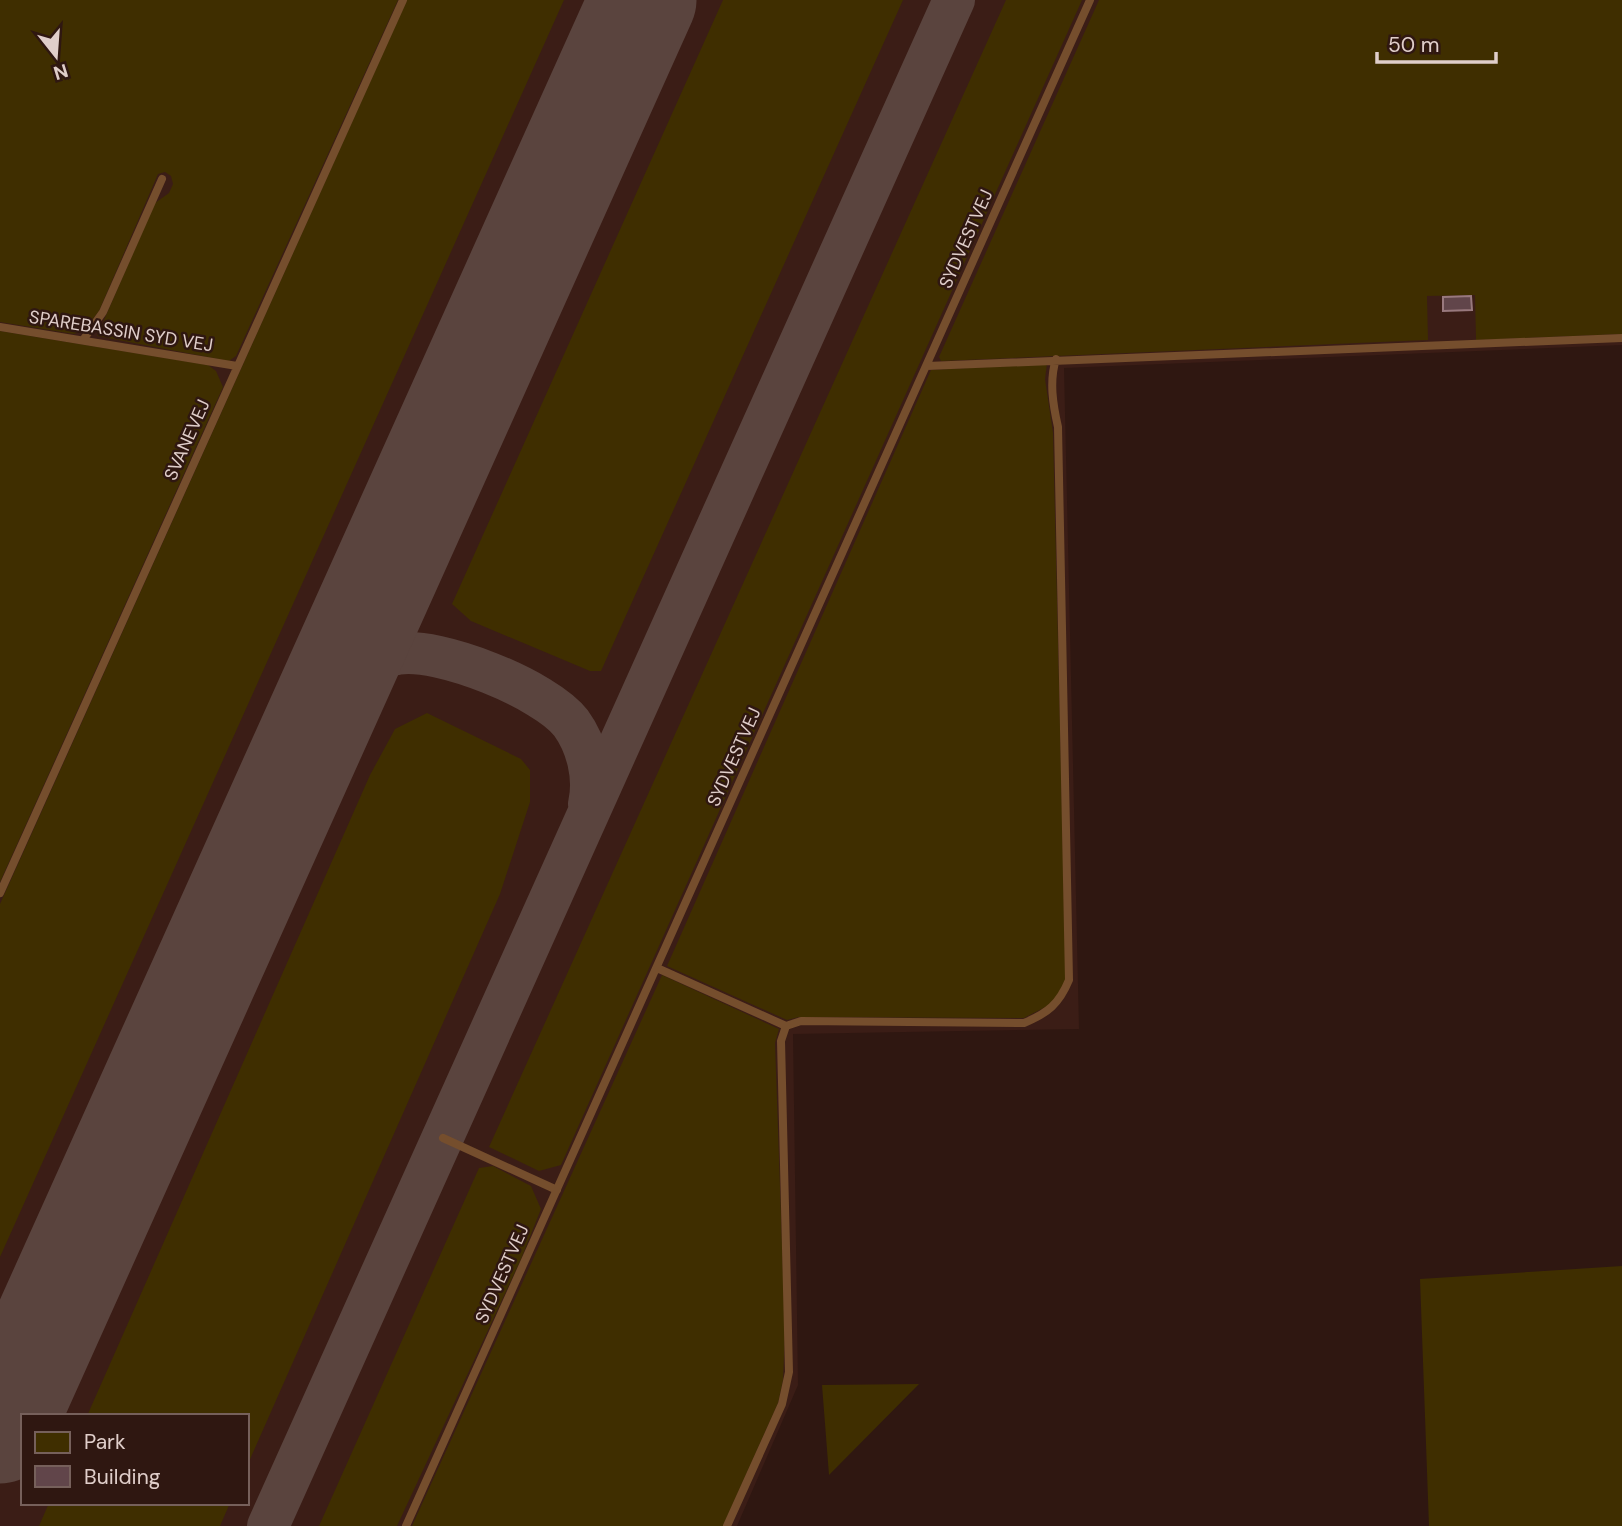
<svg xmlns="http://www.w3.org/2000/svg" width="1622" height="1526" font-family="'DM Sans',sans-serif">
<rect width="100%" height="100%" fill="#2f1711"/>
<path fill="#3b1d16" fill-rule="evenodd" d="M0 0H1622V345L1064 368 1079 1029 793 1034 798 1385 737 1526H0ZM23 1416H247V1503H23Z"/>
<path fill="#3f2e00" d="M0 0H398L236 356 229 361 97 336 155 203 169 193 173 184 171 176 165 172 158 174 99 311 84 330 74 334 0 322Z
M407 0H564L0 1257V904Z
M723 0H903L601 671H590L471 621 452 604Z
M1006 0H1082L561 1165 539 1171 489 1147Z
M1099 0H1622V334L1476 340 1475 295 1427 296 1428 340 941 361 939 357Z
M0 331 208 365 216 371 223 387 0 882Z
M1047 364 1045 379 1053 433 1066 979 1053 1003 1024 1018 799 1017 787 1020 667 966 931 370Z
M427 713 521 759 530 770V802L500 894 247 1466V1416H87L370 775 395 729Z
M662 975 779 1029 775 1043 785 1332 783 1380 778 1403 723 1526H412Z
M493 1166 531 1186 541 1209 521 1259 397 1526H319L479 1168Z
M1622 1266V1526H1429L1420 1279Z
M919 1384 829 1475 822 1385Z
M49 1503H230L220 1526H39Z"/>
<g fill="none" stroke-linecap="round" stroke-linejoin="round">
<path stroke="#5a443e" stroke-width="42" d="M333 689C353 675 372 658 397 654 438 646 546 690 571 723 587 745 595 777 589 804
M268 1526 954 0"/>
<path stroke="#5a443e" stroke-width="107" d="M0 1430 643 0"/>
</g>
<path fill="#61454a" stroke="#99797e" stroke-width="2" d="M1471 296 1472 310 1443 311V297Z"/>
<g fill="none" stroke-linecap="round" stroke-linejoin="round">
<path stroke="#754e2d" stroke-width="8" d="M0 327 237 366
M83 340 103 312 162 179
M927 366 1622 338
M0 893 403 0
M657 968 786 1026 781 1041 789 1372 782 1404 727 1526
M786 1026 801 1021 1024 1023C1048 1013 1059 1004 1069 980L1058 427C1053 405 1049 381 1056 359
M443 1138 557 1190
M406 1526 1090 0"/>
</g>
<g text-anchor="middle" stroke-width="5" stroke-linejoin="round" paint-order="stroke">
<g font-size="18" fill="#e0ceca" stroke="#2f1711">
<text transform="translate(966 239) rotate(-66)" y="6">SYDVESTVEJ</text>
<text transform="translate(121 331) rotate(9)" y="6">SPAREBASSIN SYD VEJ</text>
<text transform="translate(187 440) rotate(-66)" y="6">SVANEVEJ</text>
<text transform="translate(734 757) rotate(-66)" y="6">SYDVESTVEJ</text>
<text transform="translate(502 1274) rotate(-66)" y="6">SYDVESTVEJ</text>
</g>
</g>
<rect x="21" y="1414" width="228" height="91" fill="#2f1711" stroke="#76605b" stroke-width="2"/>
<rect x="35" y="1432" width="35" height="21" fill="#3f2e00" stroke="#76605b" stroke-width="2"/>
<text x="84" y="1449" font-size="21" fill="#e0ceca">Park</text>
<rect x="35" y="1466" width="35" height="21" fill="#61454a" stroke="#76605b" stroke-width="2"/>
<text x="84" y="1484" font-size="21" fill="#e0ceca">Building</text>
<g transform="translate(56 56) rotate(163)" stroke="#2f1711" stroke-width="5" paint-order="stroke">
<path d="M0-5L12 26L0 18L-12 26Z" fill="#e0ceca"/>
<text y="-10" font-size="19" font-weight="bold" text-anchor="middle" fill="#e0ceca">N</text>
</g>
<path d="M1377 52v10h119v-10" fill="none" stroke="#e0ceca" stroke-width="3.5"/>
<text x="1388" y="52" font-size="21" fill="#e0ceca" stroke="#2f1711" stroke-width="5" paint-order="stroke">50 m</text>
</svg>
